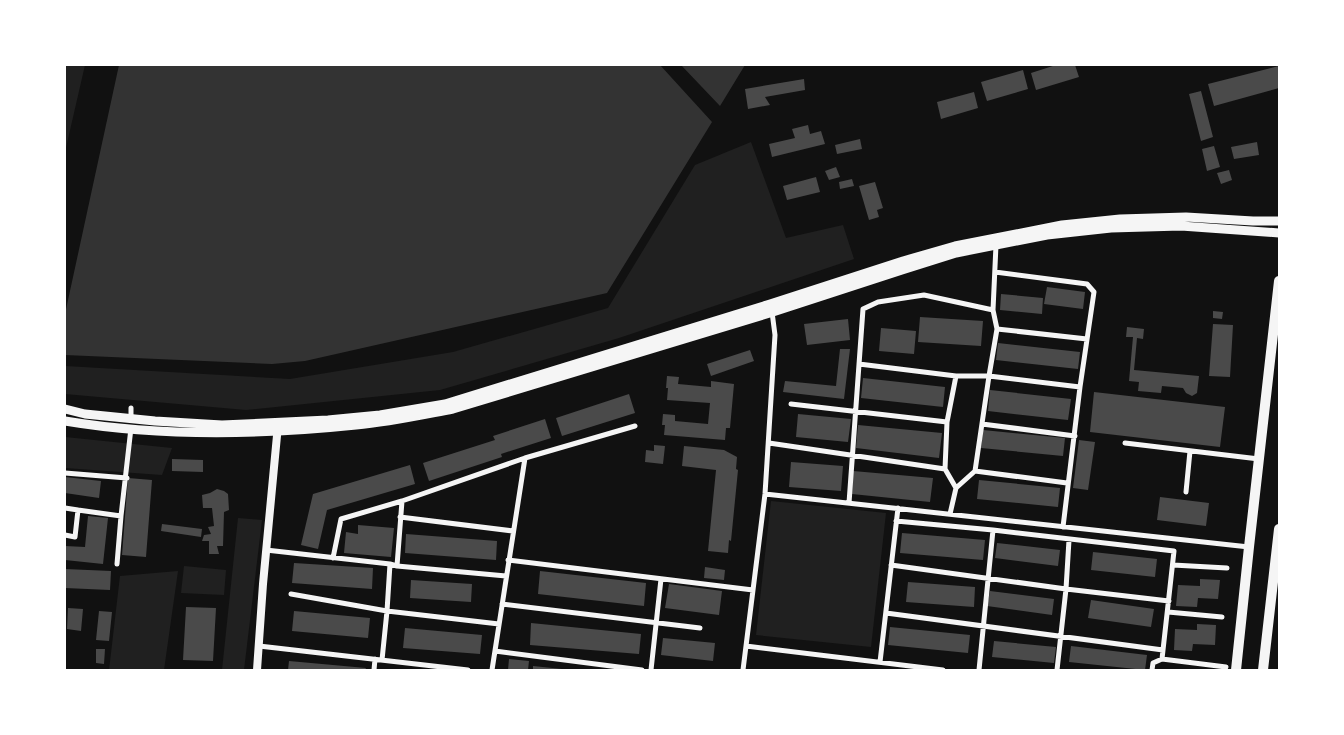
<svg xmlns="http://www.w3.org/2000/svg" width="1344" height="735" font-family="Jost,sans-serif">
<rect width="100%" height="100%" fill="#111"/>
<path fill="#202020" d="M65 65H85L65 152Z
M751 142 786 238 843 225 854 259 619 338 440 390 246 410 65 394V366L290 379 453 352 608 308 695 165Z
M65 437 172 448 162 475 65 468Z
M771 501 886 513 871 647 756 635Z
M238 518 262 520 244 670H222Z
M184 566 226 570 224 595 181 593Z
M178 571 164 670H109L120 576Z"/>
<path fill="#333" d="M119 65H660L712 122 607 293 305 361 272 364 65 355V314Z
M681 65H745L720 106Z"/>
<path fill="#4a4a4a" d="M1056 65H1075L1079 77 1036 90 1031 73Z
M1279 66V88L1214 106 1208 84Z
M1023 70 1028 89 987 101 981 82Z
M804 79 805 90 765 97 770 105 748 109 745 89Z
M1201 91 1213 137 1201 141 1189 94Z
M974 92 978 108 941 119 937 102Z
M808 125 810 134 821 131 825 144 772 157 769 144 795 138 792 129Z
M860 139 862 149 837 154 835 145Z
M1257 142 1259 155 1234 159 1231 147Z
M1214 146 1220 167 1207 171 1202 149Z
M836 167 840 177 829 180 825 171Z
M1229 170 1232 180 1221 184 1217 173Z
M816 177 820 192 787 200 783 186Z
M852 179 854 186 840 189 839 182Z
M875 182 883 208 877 210 879 217 869 220 859 186Z
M1047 287 1085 292 1083 309 1044 304Z
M1001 294 1043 298 1042 314 1000 310Z
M1213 311 1223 312 1222 319 1213 318Z
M920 317 983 321 981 346 918 342Z
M848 319 850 340 807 345 804 324Z
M1213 324 1233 325 1230 377 1209 376Z
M1127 327 1144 329 1143 339 1137 338 1134 370 1199 376 1197 393 1192 396 1186 393 1183 388 1162 386 1161 393 1138 391 1139 382 1129 381 1133 337H1126Z
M881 328 916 331 914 354 879 351Z
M998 343 1080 352 1078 369 996 360Z
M840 349H850L844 399 783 392 785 381 836 386Z
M750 350 754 361 711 376 707 364Z
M667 376 679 377 678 384 711 387V381L734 384 730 428H726L725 440 664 435 665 425H662L663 414 675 415V421L708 424 710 403 667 400 668 388H666Z
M863 378 945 387 943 407 861 398Z
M990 390 1071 399 1068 420 988 411Z
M1094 392 1225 407 1220 447 1090 432Z
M629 394 635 413 562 436 556 418Z
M798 414 851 419 848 442 796 437Z
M545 419 551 438 501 454 502 457 429 481 423 463 495 440 493 436Z
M858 425 942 433 939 458 856 448Z
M983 430 1065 438 1063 456 981 448Z
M1079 440 1095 442 1088 490 1073 488Z
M654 445 665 446 663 464 645 462 646 450 654 451Z
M684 446 724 450 737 457 736 469 738 470 731 541 729 540 728 553 708 551 716 470 682 466Z
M172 459 203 460V472L172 471Z
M791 462 843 466 841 491 789 487Z
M410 465 415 484 327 510 318 549 301 545 313 494Z
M853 471 933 478 930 502 852 494Z
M65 477 101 481 99 498 65 493Z
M128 478 152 480 146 557 122 555Z
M979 480 1060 488 1058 507 977 499Z
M217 489 224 491 228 494 229 510 224 512 223 546H217L219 554H209V541H202L204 535 211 534 208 527 214 526 212 508H203L202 495 210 493Z
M1160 497 1209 503 1206 526 1157 520Z
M88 516 108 518 103 564 65 560V546L85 547Z
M162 524 202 529 201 537 161 531Z
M358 525 394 528 391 557 344 553 346 532 358 534Z
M902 533 985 540 983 560 900 553Z
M406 534 497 541 496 560 405 553Z
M997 543 1060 550 1058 566 995 558Z
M1093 552 1157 559 1155 577 1091 570Z
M294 563 373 568 372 589 292 583Z
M705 567 725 570 724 580 704 578Z
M65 569 111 571 110 590 65 588Z
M540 571 646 583 644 606 538 594Z
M1200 579 1220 580 1218 599 1198 598 1197 607 1176 606 1178 585 1200 586Z
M411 580 472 584 471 602 410 598Z
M908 582 975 587 974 607 906 602Z
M669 584 722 591 719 615 665 608Z
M990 591 1054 599 1052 615 987 606Z
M1091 600 1154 609 1151 627 1088 618Z
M186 607 216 608 213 661 183 660Z
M68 608 83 609 81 631 67 629Z
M99 611 112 612 109 641 96 640Z
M294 611 370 618 368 638 292 631Z
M531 623 641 634 639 654 530 645Z
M1197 624 1216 625 1215 645 1193 644 1192 651 1174 650 1175 629 1197 630Z
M890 627 970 635 968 653 888 645Z
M405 628 482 635 480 654 403 648Z
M663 638 715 643 713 661 661 655Z
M994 641 1056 647 1054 663 992 657Z
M1071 646 1147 655 1145 670 1069 662Z
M96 649H105L104 664 96 663Z
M509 659 529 661 528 670H508Z
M289 661 366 668 365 670H288Z
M533 666 562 669V670H533Z"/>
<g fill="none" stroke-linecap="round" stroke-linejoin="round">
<path stroke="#f5f5f5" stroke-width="5" d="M995 272 1087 284 1094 292 1080 387 1063 527
M997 329 1087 339
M859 364 956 376
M791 404 947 422
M131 420V408
M982 424 1075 436
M769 443 945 469
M1125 443 1259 459
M975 471 1067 483
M65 473 127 478
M956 488 975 471 989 376 1080 387
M1186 492 1190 451
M765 494 1249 547
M849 503 863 309 878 302 924 295 993 310
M65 508 78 510
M950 514 956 488 945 469 947 422 956 376H989L997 329 993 310 996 245
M400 517 513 531
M896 521 993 530 1174 551 1162 659 1153 663 1152 670
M65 535 75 537 78 510 121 516 131 428
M266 550 390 564 397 566 506 576
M333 558 341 519 402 501 525 458 635 426
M508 560 753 590
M117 564 121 516
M891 565 1066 589 1169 601
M1173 565 1227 568
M397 566 402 501
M291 594 387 611 499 624
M502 604 700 628
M1168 612 1222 617
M886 613 1163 650
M259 646 468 670
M746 646 943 670
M495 651 642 670
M1162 659 1226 667
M382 660 387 611 390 564
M880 662 898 508
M374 670 375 659
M492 670 525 458
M651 670 661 579
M743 670 765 494 775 335 772 312
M979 670 993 530
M1057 670 1066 589 1069 540"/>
<path stroke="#f5f5f5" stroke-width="8" d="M257 670 263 584 278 425"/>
<path stroke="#f5f5f5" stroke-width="9" d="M65 409 85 414 155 421 222 425 328 420 380 415 445 404 770 304 903 261 955 246 1062 225 1120 219 1186 217 1253 221H1279
M65 421C161 437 260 435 356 425 389 422 421 415 453 409L773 312 902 270 956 253 1047 235 1111 228 1181 226 1279 233"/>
<path stroke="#f5f5f5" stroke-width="10" d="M1236 670 1249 547 1279 281
M1263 670 1279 529"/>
</g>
<rect width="1344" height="735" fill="none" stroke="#ffffff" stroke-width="132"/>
</svg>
